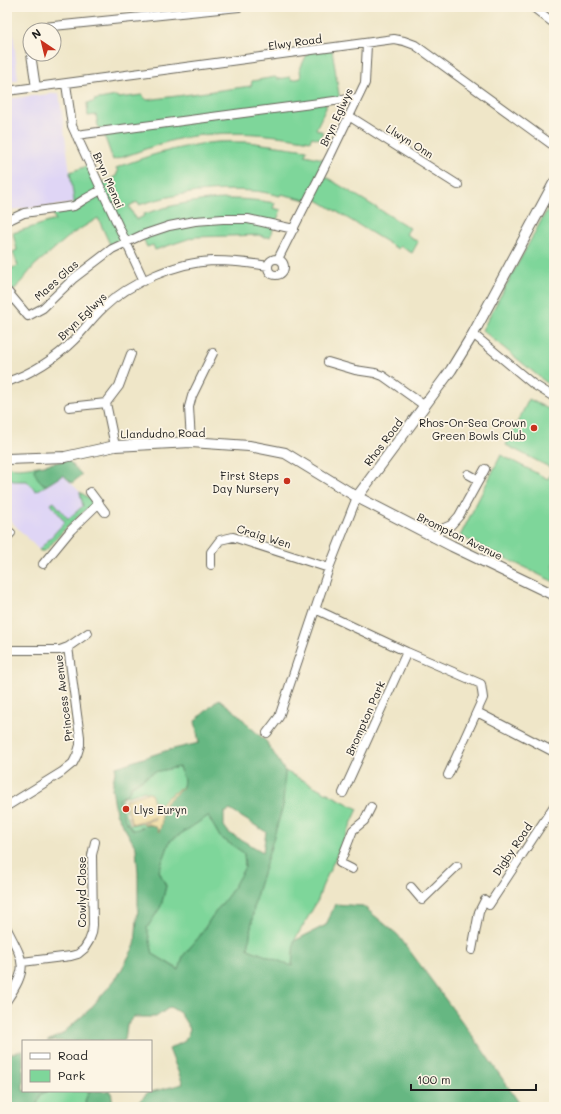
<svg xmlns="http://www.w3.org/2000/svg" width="561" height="1114" font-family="Mali,sans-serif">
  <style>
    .built { fill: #dfd5f5 }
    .green { fill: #7ed69a; stroke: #4d795b }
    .forest { fill: #66b782; stroke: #416a4f; fill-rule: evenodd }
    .sand { fill: #eeda9e; stroke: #857b5d }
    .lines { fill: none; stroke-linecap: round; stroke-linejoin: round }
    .minor-casing { stroke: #666358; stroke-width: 10 }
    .major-casing { stroke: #666358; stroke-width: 12 }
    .minor { stroke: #fff; stroke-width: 8 }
    .major { stroke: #fff; stroke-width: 10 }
    .poi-dot { fill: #c8321e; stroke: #fcf5e5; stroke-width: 1.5 }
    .labels { text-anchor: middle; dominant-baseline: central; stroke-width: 3.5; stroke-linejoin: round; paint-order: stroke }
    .street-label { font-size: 11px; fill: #1c1c1c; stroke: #fcf5e5 }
    .poi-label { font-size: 11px; fill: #1c1c1c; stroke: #fcf5e5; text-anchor: end }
  </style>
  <rect width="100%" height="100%" fill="#fcf5e5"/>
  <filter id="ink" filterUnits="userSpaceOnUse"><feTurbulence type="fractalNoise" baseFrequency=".025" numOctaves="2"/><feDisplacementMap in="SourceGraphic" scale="8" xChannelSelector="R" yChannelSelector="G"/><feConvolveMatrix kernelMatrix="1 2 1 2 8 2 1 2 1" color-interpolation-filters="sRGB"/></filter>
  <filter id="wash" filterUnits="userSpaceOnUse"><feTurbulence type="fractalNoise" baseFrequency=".012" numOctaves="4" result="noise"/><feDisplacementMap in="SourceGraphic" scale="16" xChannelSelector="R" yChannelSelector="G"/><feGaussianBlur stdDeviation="0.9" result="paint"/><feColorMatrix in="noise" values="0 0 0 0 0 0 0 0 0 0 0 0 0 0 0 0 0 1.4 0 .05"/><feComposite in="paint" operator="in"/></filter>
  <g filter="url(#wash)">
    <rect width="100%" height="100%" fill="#efe6c8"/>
    <path class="built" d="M7,11H11L18,80L7,82Z
      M59,93L74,201L71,204L7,210V99Z
      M68,460L63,475L80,492L84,509L40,551L7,517V467L19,468L39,466Z"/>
    <path class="green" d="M332,49L340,101L326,103V108L316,129L323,132L319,139L312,137L310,141C266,133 218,129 174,140C154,145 134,154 113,160L103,132L98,126L96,115L88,116L87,103L94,102V100L116,96L119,98L142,95L147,100L251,86L252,81L275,77L278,79L290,77L292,80L301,78L300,69L308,52Z
      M248,142L307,150L305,155L328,160L321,174L410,228L406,234L418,242L412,253L400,246L398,249L311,196L306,200L281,194L280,196C271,194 261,191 252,191C215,188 175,193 139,205L137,202L129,206L136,220L144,216V214C189,199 229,195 275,203L273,208L281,210L270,237H262V235L194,237L155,250L153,245L147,247L142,236L112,249L98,218L72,234L35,265L10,295L7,291V270L18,266L13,252L17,250L13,233L55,220L53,212L74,206V201L70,172L90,165L99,185L116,176L118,171L116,168C146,156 177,147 208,143C221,141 235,142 248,142Z
      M554,197V389L482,330Z
      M529,399L554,412V462L551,468L506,445Z
      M501,455L548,479L554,468V582L460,536Z
      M39,466L34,469L43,484L47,485L36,491L27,481H13L7,475V467L19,468Z
      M80,492L90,499L92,504L62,532L48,548L45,551H40L39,550L65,522L51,504L54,502L68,519L83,506Z
      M179,767L184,780L183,787L166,798L160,804L154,802L151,794L144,791L122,798L121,800L126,810L125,811V814L127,816L130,825L141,823L147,825L138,830H133C124,823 121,809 119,799L129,793L131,787L154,772Z
      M285,771L358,809L322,887L318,900L294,941L292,966L248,949L255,900L283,806Z
      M208,816L220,837L244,853L245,867L230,893L211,918L199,937L183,956L180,970L153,954L147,928L161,906L166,886L159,871L170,841Z
      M48,1091H90L85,1101L86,1107H36L41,1094Z"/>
    <path class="forest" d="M68,460L82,475L72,483L63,475L47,485C41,484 35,476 34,469L39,466Z
      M219,699L238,714L249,726L266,741L285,771L283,806L255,900L248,949L292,966L294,941L326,925L335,904L363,906L398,935L477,1042L522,1107H134L147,1093L183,1084L169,1049L185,1041L190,1029L180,1013L170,1007L156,1017H133L127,1025L125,1040L123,1041H47L61,1035L90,1009L118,976L135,945L138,907V873L136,848L116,813L112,788L116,767L165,751L199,743L195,721ZM179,767L184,780L183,787L167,801L163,808L159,832C151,818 144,829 133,830C124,823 121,809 119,799L122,796L129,793L131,786L154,772ZM230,810L266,832L263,852L229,833L224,826V813ZM208,816L220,837L244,853L245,867L230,893L211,918L199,937L183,956L179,970L153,954L147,928L161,906L166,886L159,871L170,841Z
      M23,1050V1091H48L41,1094L36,1107H7V1055Z
      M89,1091H111L113,1104L117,1107H86L85,1101Z"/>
    <path class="sand" d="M183,787C177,794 164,801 162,810C161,820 163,822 159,832C154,822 150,826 141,823L155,819V817L132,824L125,800L147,793V792L151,794L154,802L160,804L166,798Z"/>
  </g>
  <g filter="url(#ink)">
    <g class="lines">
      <g class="minor-casing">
        <path id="minor" d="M533,7L551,21L554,22
          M37,30L44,27L239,7
          M30,37L29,43L30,51
          M31,54L36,88
          M66,84L72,126L144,281
          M7,91L394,39L404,41L415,45L554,146
          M349,116L458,185
          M76,135L357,98
          M7,221L24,213L74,206L85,199L101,190
          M278,259L331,154L365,83L367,44
          M268 267a8 8 0 1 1 16 0a8 8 0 1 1-16 0Z
          M7,291L28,316L43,308L74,278L112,249L142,235L169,226L195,221L223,219H248L294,229
          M473,334L533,384L554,397
          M328,362L355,370L375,373L383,376L425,406
          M7,382C32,373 55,359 74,340C84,330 92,318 103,308C129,283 177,262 213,261C231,261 251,263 268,266
          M69,407L106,403
          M191,442L189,407L192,396L213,353
          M115,446L106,403L119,386L131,354
          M468,474L479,480
          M90,492L105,512
          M7,537L11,533
          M433,537L444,528L451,525L459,516L485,469
          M43,564L71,530L99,503
          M211,565V552L220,540L233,537L329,568
          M315,609L407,652L481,684L483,698L448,775
          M7,650H60L68,647L88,633
          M477,712L554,752
          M267,733L279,717L329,568L357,497
          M343,793L407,652
          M7,806L62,772L73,763L77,755L80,745V737L68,647
          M352,869L340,863L353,830L364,821L371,807
          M411,887L422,900L457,866
          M489,905L554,806
          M7,929C24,962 29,967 7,1000
          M472,950L479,912L485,900
          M22,962L71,956L78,954L84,949L89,941L92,933L93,925L92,855L95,842"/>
      </g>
      <g class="major-casing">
        <path id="major" d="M7,459L65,457L115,446L191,442L249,446L285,453L357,497L452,546L554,595
          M357,497L451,370L473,334L554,183"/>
      </g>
      <use href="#minor" class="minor"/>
      <use href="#major" class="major"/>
    </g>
  </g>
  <g class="poi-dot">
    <circle cx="534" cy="428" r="4"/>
    <circle cx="287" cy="481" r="4"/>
    <circle cx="126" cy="809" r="4"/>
  </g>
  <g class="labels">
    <g class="street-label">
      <text transform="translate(295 42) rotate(-8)">Elwy Road</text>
      <text transform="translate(336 117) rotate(-65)">Bryn Eglwys</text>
      <text transform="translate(410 141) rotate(32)">Llwyn Onn</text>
      <text transform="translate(109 180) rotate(66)">Bryn Menai</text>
      <text transform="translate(56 280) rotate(-42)">Maes Glas</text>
      <text transform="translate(82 316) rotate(-44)">Bryn Eglwys</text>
      <text transform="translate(163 433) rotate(-1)">Llandudno Road</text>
      <text transform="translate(383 442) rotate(-53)">Rhos Road</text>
      <text transform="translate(264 536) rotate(17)">Craig Wen</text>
      <text transform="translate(460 536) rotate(26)">Brompton Avenue</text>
      <text transform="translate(63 698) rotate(-97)">Princess Avenue</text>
      <text transform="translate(365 718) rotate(-66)">Brompton Park</text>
      <text transform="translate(512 849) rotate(-56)">Digby Road</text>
      <text transform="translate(81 892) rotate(-90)">Cowlyd Close</text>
    </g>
    <g class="poi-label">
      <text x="526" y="422">Rhos-On-Sea Crown<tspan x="526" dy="13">Green Bowls Club</tspan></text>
      <text x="279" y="475">First Steps<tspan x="279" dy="13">Day Nursery</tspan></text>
      <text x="134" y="809" text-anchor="start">Llys Euryn</text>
    </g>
  </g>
  <rect width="561" height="1114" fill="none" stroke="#fcf5e5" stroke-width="24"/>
  <rect x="22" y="1040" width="130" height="52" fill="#fcf5e5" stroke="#a29e95"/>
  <rect x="30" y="1053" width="20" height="6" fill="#ffffff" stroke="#a29e95"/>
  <text x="58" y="1060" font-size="12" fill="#1c1c1c">Road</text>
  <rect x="30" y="1070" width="20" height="12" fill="#7ed69a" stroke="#a29e95"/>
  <text x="58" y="1080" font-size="12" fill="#1c1c1c">Park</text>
  <g transform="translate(42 42) rotate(325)"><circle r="19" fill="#fcf5e5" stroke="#a29e95"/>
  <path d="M0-3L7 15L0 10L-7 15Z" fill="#c8321e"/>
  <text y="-6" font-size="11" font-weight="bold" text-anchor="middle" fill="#1c1c1c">N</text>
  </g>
  <path d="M411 1084v6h125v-6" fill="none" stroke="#1c1c1c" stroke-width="2"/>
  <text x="417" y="1084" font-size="12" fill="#1c1c1c" stroke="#fcf5e5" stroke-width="3" paint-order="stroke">100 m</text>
</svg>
